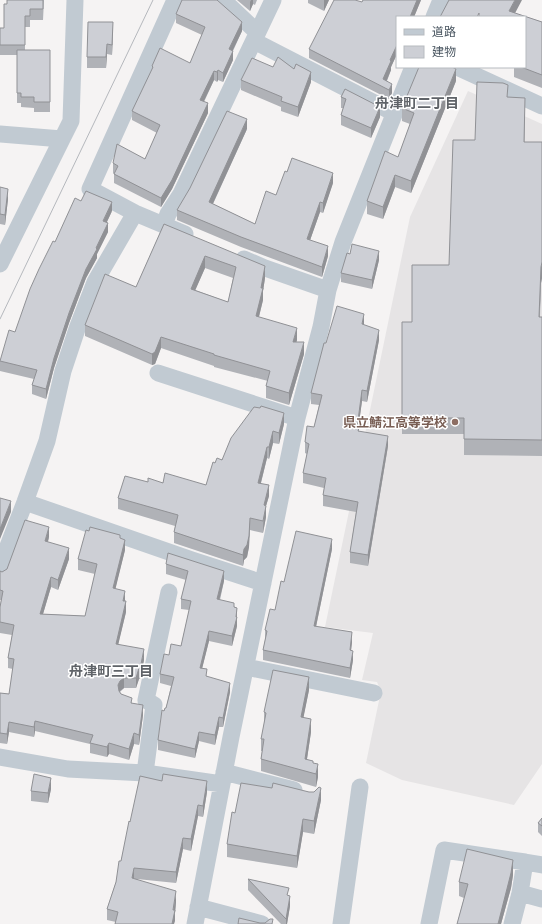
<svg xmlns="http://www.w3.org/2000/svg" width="542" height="924" font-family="Inter,'Noto Sans JP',sans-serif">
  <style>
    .education { fill: #e6e4e5 }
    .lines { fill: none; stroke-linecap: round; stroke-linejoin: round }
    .street { stroke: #c1cad2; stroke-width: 17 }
    .tram { stroke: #b5b8bd; stroke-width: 1 }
    .wall { fill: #b0b2b7; fill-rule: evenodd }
    .shaded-wall { fill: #909195 }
    .building { fill: #cdcfd5; stroke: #909195; fill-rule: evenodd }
    .education-dot { fill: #8d6e63; stroke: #fff; stroke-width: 1.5 }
    .labels { text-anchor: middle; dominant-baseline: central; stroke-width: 3; stroke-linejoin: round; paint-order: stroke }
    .education-label { font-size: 13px; font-weight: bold; fill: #785e54; stroke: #fff; text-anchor: end }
    .neighbourhood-label { font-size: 14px; font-weight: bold; fill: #5f6368; stroke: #fff }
  </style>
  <rect width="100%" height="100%" fill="#f5f3f3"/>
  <path class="education" d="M468,91L542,124V764L514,805L402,780L366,763L381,691L377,682L362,680L373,633L325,627L410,217Z"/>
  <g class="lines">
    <path class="street" d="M175,0L90,189L135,213L185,234
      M220,0L225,2L257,32
      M434,17L441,0
      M254,41L394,113
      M457,67L542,106
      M0,134L62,139L71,121L75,0
      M164,225L168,214L181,194L273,0
      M244,259L265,268L328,290
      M0,264L62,139
      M158,373L297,418
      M25,502L192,560L263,583
      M0,572L8,546L25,502L47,441L63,371L78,326L95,282L135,213
      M246,667L374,693
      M0,757L68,769L145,773L222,784
      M224,772L294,790
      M145,773L154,705L146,700L169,592
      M520,893L542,899
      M198,907L262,924
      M195,924L231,737L297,418L321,327L328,290L343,242L413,67
      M341,924L360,787
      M429,924L444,850L525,862L542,865
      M512,924L520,893L525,862"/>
    <path class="tram" d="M0,319L153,0"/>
  </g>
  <path class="wall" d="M44,0L43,20H30V27H25V50H50V112H34V108L21,107V103H17V55H0V28H4L7,4Z
    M237,0H257L255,5L253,4L250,11Z
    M308,0H329L324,11L308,3Z
    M363,0H421L414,17H397V54L391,67V70L387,81L392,93L389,99L309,58V49L362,2Z
    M515,13L542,22V88L514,77V67H525V17Z
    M176,14L242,31L233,51V60L223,82L218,80L217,82L214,80L204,102L208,113L172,189L161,207L114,183V174L113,173V163L145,159L157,133L132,120V111L152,70V66L190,63L202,35L176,23Z
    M113,32L112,55L107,54L106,68H87V57Z
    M273,67L311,82L298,117L281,111V107L241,90V80Z
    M456,81L411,193L395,187L383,219L367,214V201L398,157L410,124L402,121V108Z
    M345,89L380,117L371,138L341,125V115L343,108H341V97Z
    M508,97L525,115L524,142H542V278L541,283L540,317H542V456L464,455V434H402V322H412L449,265L475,140Z
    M247,129L213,204L255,224L276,195L333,183L323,213L320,212L310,240L328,256L322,277L241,247L177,220V210Z
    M0,187L8,199L5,225L0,224Z
    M112,211L107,222L108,232L97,254V258L86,278L69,323L54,368L46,399L32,394V385L34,379L0,371V361L15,332Z
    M164,224L265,278L263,291V300L259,317L297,340L296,342L304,354L289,405L266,398V386L268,381L214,367V366L161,348L155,364L152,365L85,336V325L136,287ZM205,268L233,278L228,302L195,290Z
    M350,254L379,260L372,289L341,282V273Z
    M364,325L379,340L367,402L362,401L358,428L359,431L388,446L368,566L350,563V552L356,512L323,506V495L324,488L303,483V473L307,454L305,453V442L314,427L319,405L311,404V393L326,343Z
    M284,424L279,444L273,443L269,459L267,458L261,483L269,496L266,506V517L263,533L250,530L249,547L247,557L244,560L243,566L174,543V532L175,526L118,509V498L148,482L206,485L215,463Z
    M49,537L48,542L69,559L58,590L51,587L43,614L85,616L95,574L78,570V559L120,538L125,550L115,589L125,601L126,612L118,644L144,660L140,679H139L136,688H124L120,692L121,694L132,703L143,715L139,745L134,744L129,760L109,754L107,757L90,753V744L35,731L34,737L9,732L7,744L0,743V693L9,694L13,669L8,668V658L12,635L0,633V607L1,600H0V571L2,572L7,569Z
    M332,549L316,627L352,642L351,650L353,660L350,678L263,660V650L265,640V630L275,610L284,582Z
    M166,564L224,581L220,600L237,608V626L232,646L209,641L202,668L207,677L230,692L223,727H219L215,745L199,741L195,758L158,750V740L164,711L166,708L171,686L160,683V674L169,655L181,646L189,610L181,609V599L186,580L166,574Z
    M309,690L303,718L311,732L307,759L313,763L318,777L316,787L261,771V759L262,751H261V739L264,725V712Z
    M51,789L48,803L31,801V791Z
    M207,792L203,817L198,816L191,851L183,849L176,883L137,879L176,902L174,924H115L116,922L107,920V909L116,882L130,822Z
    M321,800L314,834L303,832L297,868L227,857V844L235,813Z
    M542,818V836L538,832V823Z
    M513,875L511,888L501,924H457L464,898L459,896V882Z
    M248,879L290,906L287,924H281L248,890Z"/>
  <path class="shaded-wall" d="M251,0H253V4L250,11V2Z
    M324,0H329L324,11Z
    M417,0H421L414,17H410Z
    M515,0H522L513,17L509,11Z
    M113,22V32L112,55V45Z
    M242,22V31L229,58V49Z
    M107,44V54L106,68V57Z
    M397,45V54L391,67V70L384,87L383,79L390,60Z
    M233,51V60L223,82V73Z
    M456,69V81L411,193V181Z
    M218,70V80L217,82V72Z
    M214,71V80L200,109V100Z
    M311,72V82L298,117V107Z
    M392,84V93L389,99V90Z
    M525,98V115L524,158V142Z
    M208,103V113L172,189L161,207V198Z
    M380,107V117L371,138V128Z
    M247,119V129L209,212V202Z
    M333,173V183L323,213V203Z
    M395,175V187L383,219V207Z
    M8,189V199L5,225V215Z
    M112,202V211L103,230V221Z
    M320,202V212L307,249V239Z
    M108,223V232L97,254V258L86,278L69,323L54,368L46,399V389L54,358L69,313L86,269Z
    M328,246V256L322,277V267Z
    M379,251V260L372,289V280Z
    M205,256V268L191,300V289Z
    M542,262V278L541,283L539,333L541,267Z
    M265,266V278L263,291V300L256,328V316Z
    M364,314V324H362Z
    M297,328V340L293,354V342Z
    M379,330V340L367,402V391Z
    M161,337V348L155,364L152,365V354Z
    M304,342V354L289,405V393Z
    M362,390V401L357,439V428Z
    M284,413V424L279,444V433Z
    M273,431V443L269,459V447Z
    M388,436V446L368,566V555Z
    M267,447V458L258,494V483Z
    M269,485V496L266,506V517L263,533L264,505Z
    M11,501V512L0,539V529Z
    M250,518L249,547L247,557L244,560L243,566V555Z
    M49,527V537L45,552V541Z
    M332,539V549L314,636V626Z
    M125,540V550L113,599V588Z
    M69,548V559L58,590V580Z
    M224,571V581L217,609V599Z
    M51,577V587L40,624V614Z
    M125,591V601H123Z
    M126,601V612L116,654V644Z
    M237,608V626L232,646V636Z
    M209,631V641L200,677V668Z
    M352,632V642L350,660V650Z
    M144,649V660L140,679V669Z
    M353,651V660L350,678V668Z
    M139,668V679L136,688V678Z
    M309,677V690L301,730V717Z
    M124,678V688L120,691L118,696V685L120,681Z
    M230,683V692L223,727V718Z
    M143,705V715L139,745V735Z
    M219,717V727L215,745V735Z
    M311,719V732L305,772V759Z
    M35,721V731L34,737V727Z
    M9,722V732L7,744V734Z
    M199,732V741L195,758V749Z
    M134,733V744L129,760V749Z
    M109,743V754L107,757V747Z
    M318,764V777L316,787V774Z
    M51,778V789L48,803V793Z
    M207,781V792L203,817V806Z
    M321,788V800L314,834V821Z
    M198,805V816L191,851V839Z
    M303,819V832L297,868V856Z
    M183,838V849L176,883V872Z
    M513,860V875L511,888L501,924H498Z
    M134,868V879L132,878Z
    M176,891V902L175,913V921L174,924H172Z
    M290,896V906L287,924H286V919Z"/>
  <path class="building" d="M7,0H43V9H30V16H25V45H0V28H4V4H7Z
    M182,0H217L242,22L229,49L233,51L223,73L218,70L217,72L214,71L200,100L208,103L172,180L161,198L114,174L118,166L113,163L117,144L145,159L160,125L132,111L153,67L152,66L160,48L190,63L205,27L176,14Z
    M334,0H355L362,2L363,0H417L410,17H397V45L390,60L391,61L383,79L392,84L389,90L309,49Z
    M449,0H515L509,11L542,22V75L521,67H525V17H479V13L477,17H440Z
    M88,22H113L112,45L107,44L106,57H87Z
    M17,50H50V102H34V97H21V93H17Z
    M278,57L294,69L296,64L311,72L298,107L281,101L282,97L241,80L252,58L273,67Z
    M419,67H452L456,69L411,181L395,175L383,207L367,201L385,151L398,157L414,113L402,108Z
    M477,82L503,83L508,85L507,97L525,98L524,142H542V262L541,267L539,317H542V440L464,439V418H402V322H412V265H449L453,140H475Z
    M345,89L380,107L371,128L341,115L346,99L341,97Z
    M227,111L247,119L209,202L255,224L266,191L276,195L285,171L287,172L292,158L333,173L323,203L320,202L307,239L328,246L322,267L241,237L177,210L190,188Z
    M0,187L8,189L5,215L0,214Z
    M86,191L112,202L103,221L108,223L96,248L97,249L86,269L69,313L54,358L46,389L32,385L37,370L0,361L9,330L15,332L30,289L39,269L53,241L55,242L75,198L81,201Z
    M164,224L265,266L261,288H263L256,316L297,328L293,342H304L289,393L266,386L270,371L214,355V354L161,337L155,352L152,354L85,325L105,274L136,287ZM205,256L236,267L228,302L191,289Z
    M352,244L379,251L372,280L341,273L347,253L350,254Z
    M337,306L364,314L362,324L379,330L367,391L362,390L357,428H359L358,431L388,436L368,555L350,552L358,502L323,495L326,478L303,473L309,444L305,442L307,426L314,427L322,395L311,393L324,343H326Z
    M261,406L284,413L279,433L273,431L269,447H267L258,483L269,485L264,505L266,506L263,521L250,518L249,536L247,545L244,549L243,555L174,532L178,515L118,498L125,476L148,482V478L163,483L165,473L206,485L213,462L215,463L217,458L222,460L231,438L254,407L260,408Z
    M0,498L11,501L0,529Z
    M25,520L49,527L45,541L69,548L58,580L51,577L40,614L85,616L97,564L78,559L86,530L89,531L90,527L120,535V538L125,540L113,588L125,591L123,601H126L116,644L144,649L140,669L139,668L136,678H124L120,681L118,685L119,691L121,694L132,698L131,703L143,705L139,735L134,733L129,749L109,743L107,747L90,743L93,735L35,721L34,727L9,722L7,734L0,733V693L9,694L14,659L8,658L14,625L0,622V607L3,591L0,590V571L2,572L7,569Z
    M296,531L332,539L314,626L352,632L350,650L353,651L350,668L263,650L267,631L265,630L270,609L275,610L281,581L284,582Z
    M168,553L224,571L217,599L234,603V607L237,608L236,617H237L232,636L209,631L200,668L207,669L206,676L230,683L223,718L219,717L215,735L199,732L195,749L158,740L162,710L164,711L165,708H166L174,677L160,674L164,654L169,655L171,644L181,646L191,601L181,599L188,571L166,564Z
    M273,670L309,677L301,717L311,719L305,759L313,761V763L318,764L316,774L261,759L264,739H261L266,713L264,712Z
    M34,774L51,778L48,793L31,791Z
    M163,774L207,781L203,806L198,805L191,839L183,838L176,872L134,868L132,878L176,891L173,910H175L172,924H115L118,912L107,909L116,882L119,861H121L129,821L130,822L140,776L162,781Z
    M241,783L272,788L273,783L309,792H314L319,787L321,788L314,821L303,819L297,856L227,844L232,812L235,813Z
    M542,818V826L538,823Z
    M467,849L513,860L511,873L498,924H457L468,884L459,882Z
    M248,879L289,888L287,895L290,896L286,919Z
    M239,918L260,923H265L270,919H273L272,924H238Z"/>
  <circle class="education-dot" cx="455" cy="422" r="4"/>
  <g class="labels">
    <g class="education-label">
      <text x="447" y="422">県立鯖江高等学校</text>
    </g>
    <g class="neighbourhood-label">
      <text x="417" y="102">舟津町二丁目</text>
      <text x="111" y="670">舟津町三丁目</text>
    </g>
  </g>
  <rect x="396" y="16" width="130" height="52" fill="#ffffff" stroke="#b7bbc0"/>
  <rect x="404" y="29" width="20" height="6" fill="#c1cad2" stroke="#b7bbc0"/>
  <text x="432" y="36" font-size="12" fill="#4a5661">道路</text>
  <rect x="404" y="46" width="20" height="12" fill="#cdcfd5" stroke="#b7bbc0"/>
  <text x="432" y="56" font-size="12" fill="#4a5661">建物</text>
</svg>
